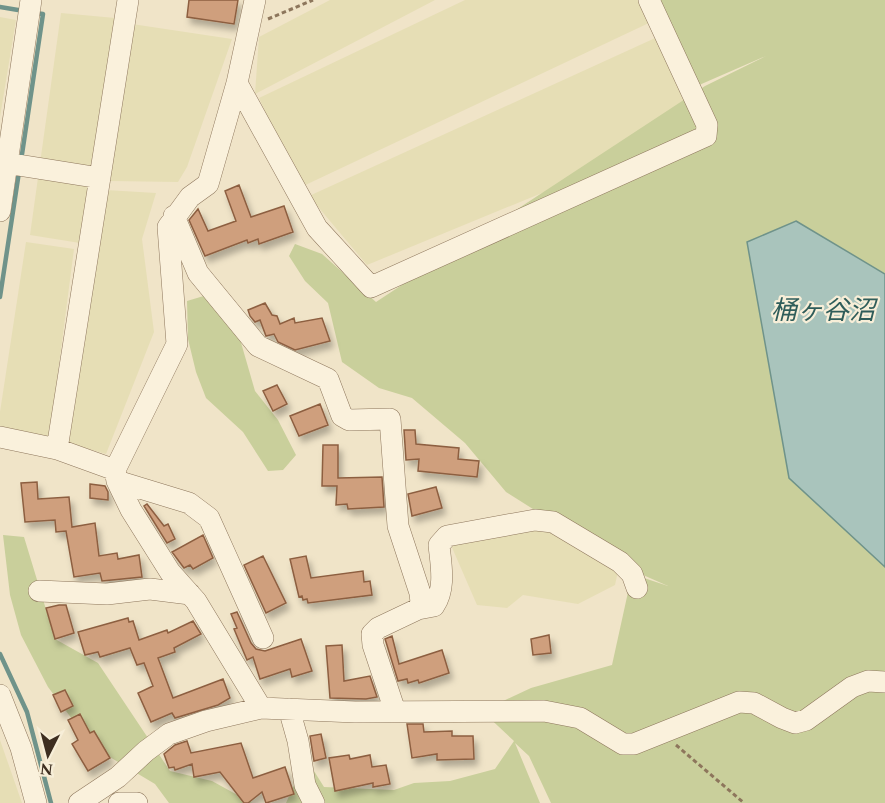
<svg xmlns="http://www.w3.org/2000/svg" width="885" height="803" font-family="Spectral,'Noto Sans JP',serif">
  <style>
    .farmland { fill: #e6deb5 }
    .green { fill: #c9cf9b }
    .water { fill: #a9c4bc; stroke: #6f938a; stroke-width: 1.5 }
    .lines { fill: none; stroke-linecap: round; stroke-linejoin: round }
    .stream { stroke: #6f938a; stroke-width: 4.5 }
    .building { fill: #cf9f7d; stroke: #8d5f41; stroke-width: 1.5; filter: url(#shadow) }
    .minor-casing { stroke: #8d765c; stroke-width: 22 }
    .path { stroke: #8d765c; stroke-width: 3; stroke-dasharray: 4.5 3; stroke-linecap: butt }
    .minor { stroke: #faf1dc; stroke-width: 21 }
    .labels { text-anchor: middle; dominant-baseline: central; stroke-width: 4.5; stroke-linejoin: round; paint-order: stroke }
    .water-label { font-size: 26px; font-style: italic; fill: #2f5d5a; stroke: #f7eed8 }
  </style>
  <defs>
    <filter id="shadow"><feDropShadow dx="3.5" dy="6" stdDeviation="3" flood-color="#0004"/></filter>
  </defs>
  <rect width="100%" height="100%" fill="#f0e4c8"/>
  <path class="farmland" d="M330,0H435L255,94L259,37Z
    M465,0H641L651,22L299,188L259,98Z
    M61,13L115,18L80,243L30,235Z
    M0,17L16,20L0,117Z
    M132,24L232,39L187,167L178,182L110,181Z
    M664,34L707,125L367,265L309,196Z
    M106,190L156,193L142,239L154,332L106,454L68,443Z
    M26,242L74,249L49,442L0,432V412Z
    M535,520L620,562L615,585L578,604L523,595L507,608L477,605L447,536Z
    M0,740L22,803H0Z"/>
  <path class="green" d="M651,0H885V274L796,221L885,560V803H551L529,756L515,743L540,803H286L302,767L314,771L324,787L394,790L414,783L450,781L495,769L514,741L482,711L531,688L612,665L632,574L668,586L625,567L506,492L465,443L412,398L379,388L342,362L328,303L305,281L289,256L295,244L322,254L376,302L705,86L766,56L690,89Z
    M207,295L233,315L255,391L278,420L296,455L283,470L268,471L243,432L206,398L196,372L188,339L187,301Z
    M3,535L24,537L55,639L98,663L170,771L212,781L252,803H169L155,784L93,747L48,687L21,635L10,595Z"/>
  <path class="water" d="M796,221L885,274V567L789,478L747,242Z"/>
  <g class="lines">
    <path class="stream" d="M0,7L24,11
      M21,161L43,14L35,13
      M0,297L19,172
      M0,654L27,712L51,803"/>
  </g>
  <path class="building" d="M189,0H238L234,24L187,17Z
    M239,185L251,217L284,206L293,232L259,244L258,239L248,243L247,240L205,256L189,220L198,209L208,231L236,221L225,191Z
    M265,303L272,315L277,316L280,324L294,318L295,323L322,318L330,341L295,350L278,342L274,334L266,336L260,320L255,322L250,316L248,310Z
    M277,385L287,404L273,411L263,391Z
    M320,404L328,425L299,436L290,416Z
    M404,430H415L416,444L459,448L458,459L479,461L477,477L418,471L419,459L406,460Z
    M323,445H338V478L382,477L384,507L348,509L347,504L336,505L337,486H322Z
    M37,482L38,499L69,497L72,527L95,523L99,556L117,553L118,559L139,555L142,577L102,581L100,573L74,577L66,531L56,532L55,520L25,522L21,483Z
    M90,484L105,486L108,492V500L90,498Z
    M436,487L442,508L412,516L408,494Z
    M147,504L164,526L168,524L175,539L167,543L144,506Z
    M203,535L213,558L193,569L190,565L184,568L172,552Z
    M263,556L286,603L266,613L244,565Z
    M306,556L311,578L363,571L364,582L370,581L372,595L308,603L307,599L303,600L302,596L299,597L290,559Z
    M59,605H66L74,633L55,639L46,608Z
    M237,612L251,643L256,649L265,651L301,639L312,671L292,677L290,669L260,679L253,657L247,660L234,629L237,628L231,614Z
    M128,618L129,622L133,621L139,640L167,630L168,633L193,621L201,634L174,648L175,652L158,658L173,698L223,679L230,698L218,705L175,718L172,713L151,722L138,693L153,686L144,663L137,665L130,648L100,657L98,652L85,655L78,632Z
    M549,635L551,653L533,655L531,639Z
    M392,636L399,664L442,650L449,673L419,683L418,680L408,683L407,679L398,681L386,642L385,639Z
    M342,645L344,681L370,676L377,697L366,699L330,698L326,646Z
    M65,690L73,706L61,712L53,695Z
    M80,714L90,733L94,731L110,758L88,771L72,744L78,740L68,720Z
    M407,724H423L424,732L452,731V736H473L474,759L437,760V754L412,758Z
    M321,734L326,758L314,761L310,736Z
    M187,741L191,753L241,743L253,778L285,767L294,794L266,803L262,792L248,803H244L220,772L194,777L192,764L175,770L174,767L169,768L164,754L175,745Z
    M349,755L350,759L370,755L372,767L386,765L390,784L373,787V783L335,791L329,758Z"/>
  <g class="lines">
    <g class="minor-casing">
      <path id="minor" d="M255,0L237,83L208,184L190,197L168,227L177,344L115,470L117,481L131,510L170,572L196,601L261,708
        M237,83L317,228L371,287L706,136L707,125L649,0
        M0,162L100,178
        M0,211L31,0
        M174,216L198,273L258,346L328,379L342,416L349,420L390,419L398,526L420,593L421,603L418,609L378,628L372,634L373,645L395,711
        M0,437L57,449L115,470
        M57,449L128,0
        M117,481L189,503L209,518L263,638
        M39,591L107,594L150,589L190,594
        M418,609L434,606C446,588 441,565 439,545L447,536L535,520L553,522L620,562L632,574L637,588
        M0,695L21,748L36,803
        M289,709L298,741L305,785L314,803
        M79,803L118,777L146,751L169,734L206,721L261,708L355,712L544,711L580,718L623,744H634L739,702L754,703L782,718L795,723L806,720L852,687L868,681L885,682
        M119,803H137"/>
    </g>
    <path class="path" d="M268,19L313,0
      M676,745L744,803"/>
    <use href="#minor" class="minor"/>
  </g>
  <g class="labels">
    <g class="water-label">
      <text x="823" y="311">桶ヶ谷沼</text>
    </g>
  </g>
  <g transform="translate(48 755) rotate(186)" stroke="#f7eed8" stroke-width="4.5" paint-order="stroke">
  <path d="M0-4.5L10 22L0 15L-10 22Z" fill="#3d2e20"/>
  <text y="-9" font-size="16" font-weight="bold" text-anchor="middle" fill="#3d2e20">N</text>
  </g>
</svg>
